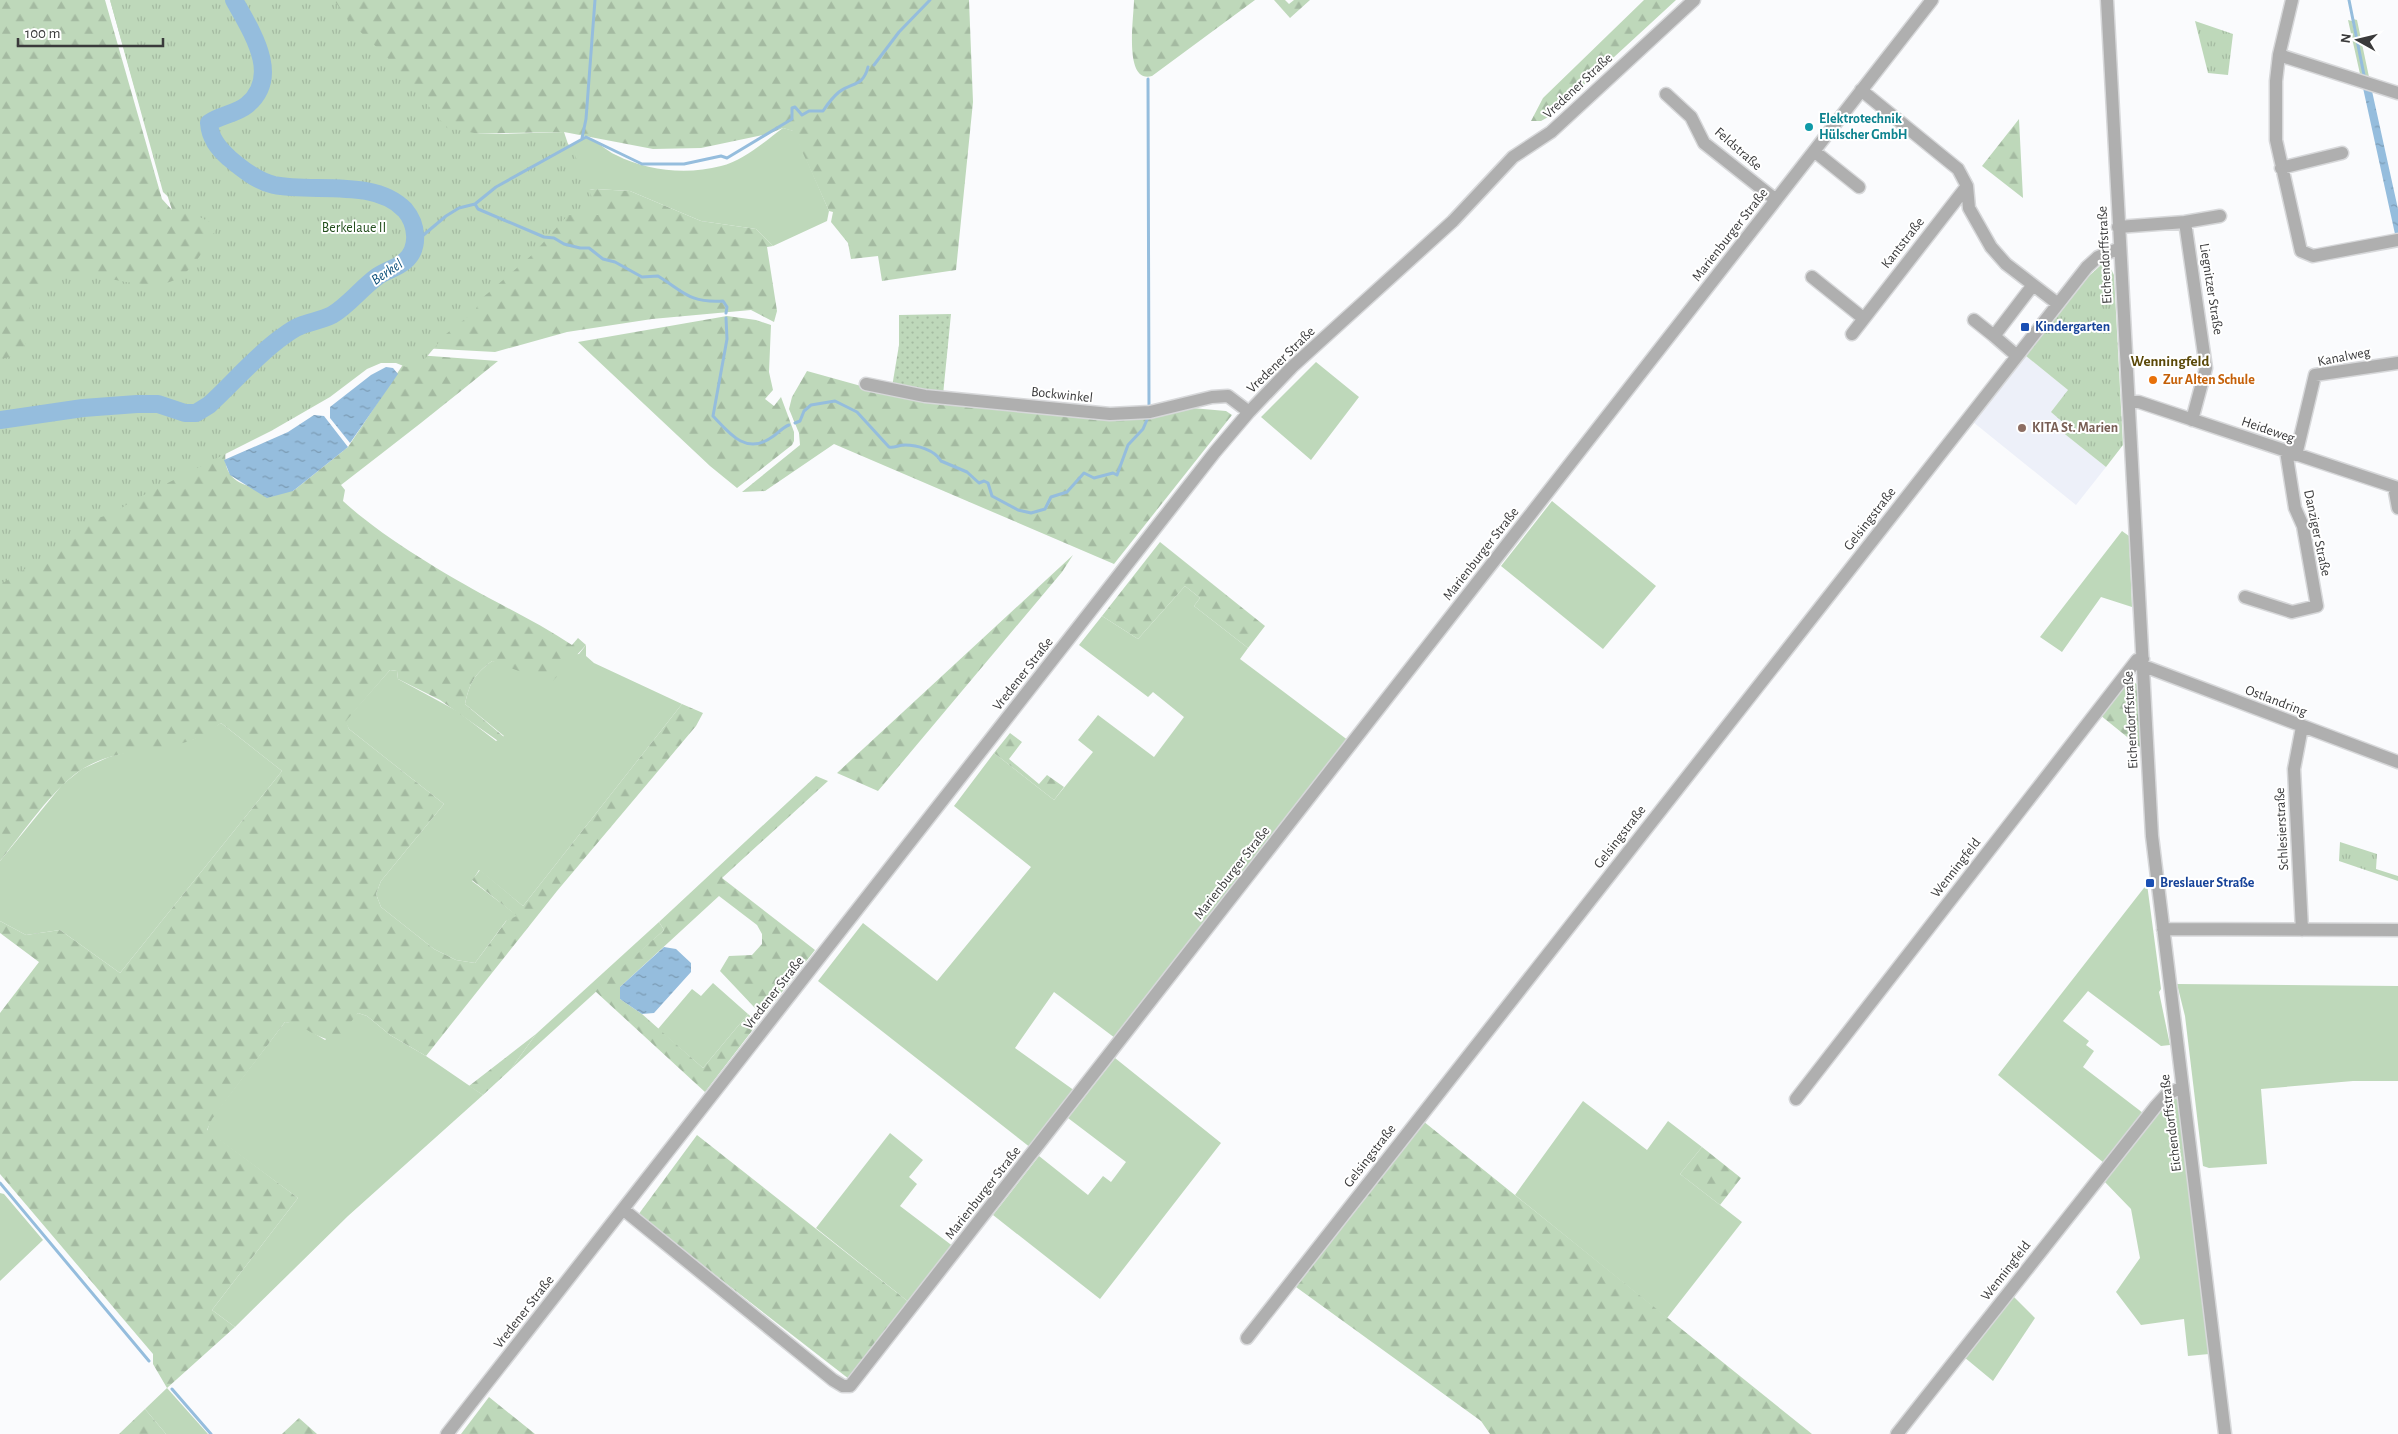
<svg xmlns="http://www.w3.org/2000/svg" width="2398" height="1434" font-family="'Alegreya Sans',sans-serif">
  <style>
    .built { fill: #edf0f9 }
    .grass { fill: #bed8ba }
    .forest { fill: url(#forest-firs) }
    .park { fill: url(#park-tufts) }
    .garden { fill: url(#garden-dots) }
    .water { fill: url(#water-ripples) }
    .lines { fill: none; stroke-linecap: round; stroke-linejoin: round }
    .stream { stroke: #95bddd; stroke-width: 3 }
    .river { stroke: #95bddd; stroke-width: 18 }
    .minor-casing { stroke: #d7d8da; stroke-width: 15 }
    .minor { stroke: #afafaf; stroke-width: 12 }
    .culture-dot { fill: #0f9aa8; stroke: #fff; stroke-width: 2 }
    .transit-dot { fill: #1a4fb4; stroke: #fff; stroke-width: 2 }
    .food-dot { fill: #e8710a; stroke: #fff; stroke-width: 2 }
    .education-dot { fill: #8d6e63; stroke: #fff; stroke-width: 2 }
    .labels { text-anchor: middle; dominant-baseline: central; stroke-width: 4; stroke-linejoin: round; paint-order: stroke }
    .street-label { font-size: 14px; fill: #3a3a3b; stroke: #fff }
    .culture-label { font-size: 14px; font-weight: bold; fill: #0d838f; stroke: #fff; text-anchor: start }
    .park-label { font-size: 14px; fill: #234f1d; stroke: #fff }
    .transit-label { font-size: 14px; font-weight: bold; fill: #164399; stroke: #fff; text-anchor: start }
    .food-label { font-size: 14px; font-weight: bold; fill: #c56008; stroke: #fff; text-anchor: start }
    .education-label { font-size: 14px; font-weight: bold; fill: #785e54; stroke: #fff; text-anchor: start }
    .water-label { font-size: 15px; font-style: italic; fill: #0f517b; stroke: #fff }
    .neighbourhood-label { font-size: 15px; font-weight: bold; fill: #5a4807; stroke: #fff }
  </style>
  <defs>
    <pattern id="forest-firs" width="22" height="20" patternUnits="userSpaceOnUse" patternTransform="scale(1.25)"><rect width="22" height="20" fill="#bed8ba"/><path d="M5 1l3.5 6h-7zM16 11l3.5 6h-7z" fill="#a4baa1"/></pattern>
    <pattern id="park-tufts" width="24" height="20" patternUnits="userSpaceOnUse" patternTransform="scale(1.25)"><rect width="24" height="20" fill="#bed8ba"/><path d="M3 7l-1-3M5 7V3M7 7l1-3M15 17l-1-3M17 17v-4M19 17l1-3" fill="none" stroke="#a4baa1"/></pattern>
    <pattern id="garden-dots" width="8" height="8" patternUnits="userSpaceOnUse" patternTransform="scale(1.25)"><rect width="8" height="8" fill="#bed8ba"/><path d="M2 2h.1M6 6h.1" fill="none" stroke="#a4baa1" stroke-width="1.8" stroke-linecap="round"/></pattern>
    <pattern id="water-ripples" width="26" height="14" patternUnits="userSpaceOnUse" patternTransform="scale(1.25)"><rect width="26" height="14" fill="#95bddd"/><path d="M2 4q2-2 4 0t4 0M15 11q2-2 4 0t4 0" fill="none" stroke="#7b9bb4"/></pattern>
  </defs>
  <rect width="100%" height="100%" fill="#fafbfd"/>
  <path class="built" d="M2026,356L2068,390L2066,425L2061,431L2106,467L2076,505L1973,422Z"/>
  <path class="grass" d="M2353,19L2357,20L2369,77L2365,76Z
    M2348,20L2352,21L2364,76L2360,74Z
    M223,128L504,134L564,132L569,147C574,144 580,138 586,138C596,139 606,151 616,155C647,171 687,175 721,166C743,161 764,142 783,128L794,131L829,211L827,221L773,246L756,229L701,221L630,191L595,189L572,193Z
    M1316,362L1359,397L1311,460L1261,417Z
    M1552,501L1656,586L1603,649L1501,566Z
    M2122,531L2129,536L2132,607L2101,597L2062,652L2040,637Z
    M1185,586L1200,598L1194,606L1248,648L1240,659L1349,741L1115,1038L1054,992L1015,1048L1075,1091L1031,1148L818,981L863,923L937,981L1031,867L954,806L994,753L1054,800L1093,752L1078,740L1098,715L1154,757L1184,717L1153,692L1148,697L1079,645L1102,616L1138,639Z
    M586,645V656L594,663L682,704L523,906L479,870L472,881L518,916L506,921L475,963L456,960L434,949L381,907L376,894L381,881L444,804L349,729L345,721L390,670L397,671L398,679L457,711L496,741L504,736L465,704C470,682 474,675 492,661L498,662L579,654Z
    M221,723L282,771L120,973L60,930L26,935L0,921V861L62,785L82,769L109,757L131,751L194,739Z
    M2147,884L2161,989L2159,992L2170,1045L2161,1046L2088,991L2063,1021L2089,1041L2086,1045L2094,1051L2083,1067L2143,1113L2104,1163L1998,1075Z
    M659,922L664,930L511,1069L536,1034Z
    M713,983L748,1014L703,1068L658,1029L692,989L701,996Z
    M2177,984L2398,986V1081H2353L2261,1089L2267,1164L2209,1168L2203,1166L2185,1016Z
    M358,1013L367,1016L390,1035L426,1056L483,1095L348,1216L235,1327L212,1310L298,1198L207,1131L211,1119L285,1022L299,1024L325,1040Z
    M1115,1058L1221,1143L1100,1299L993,1215L1039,1156L1088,1195L1103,1176L1111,1182L1126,1162L1068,1118Z
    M2178,1096L2209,1354L2188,1356L2184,1319L2141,1325L2116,1292L2140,1258L2131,1209L2102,1179L2168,1099Z
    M1583,1101L1647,1150L1668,1121L1702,1147L1680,1174L1742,1222L1667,1318L1515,1195Z
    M890,1133L923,1160L909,1177L917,1184L900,1206L954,1247L910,1303L816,1228Z
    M0,1193L4,1194L43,1240L0,1281Z
    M2011,1294L2035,1318L1993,1381L1964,1357Z
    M167,1388L208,1434H166L145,1409Z"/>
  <path class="forest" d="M0,0H105L162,199L172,210L148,135L110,0L252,190L183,283L0,379Z
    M330,0H969L973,102L956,270L882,281L878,256L851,259L848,243L831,222L833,212L829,211L793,131L783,128L768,134L701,148L653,149L564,132L450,134L335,9Z
    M1134,0H1255L1152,76C1123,84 1134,17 1134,0Z
    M1274,0H1285L1289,4L1294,0H1310L1290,18Z
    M1644,0H1676L1550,116L1541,121H1531L1543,98Z
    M2019,119L2023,198L1982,166Z
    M595,189L630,191L701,221L756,229L773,246L767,247L777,311L774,322L751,310L652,319L567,332L495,352L403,347L572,193Z
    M727,316L756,320L771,325L769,372L773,390L765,399L774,406L781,397L794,432V441L792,445L737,488L710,466L578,342Z
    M417,355L498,361C447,403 394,444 341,485L345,490L343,501C381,536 443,573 489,598C517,613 545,627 572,645L578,638L586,645L551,683L492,661C474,675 470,682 465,704L504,737V740L501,743L440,700L398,679L397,671L390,670L346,721L349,729L444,804L381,881L376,894L381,907L434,949L456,960L475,963L507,920L517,916L472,880L480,870L523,906L682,704L703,713L696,726L557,891L426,1056L390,1035L367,1016L358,1013L336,1041C316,1039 305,1025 285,1022L212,1119L207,1130L298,1198L212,1310L235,1327L167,1388L153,1364V1354L0,1174V1013L39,962L0,933V921L26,935L60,930L120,973L282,771L221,723C213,729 205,735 195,739C159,753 116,747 81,770C52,789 23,833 0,861V532L226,449C219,492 265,489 293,491L348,447L404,363Z
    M807,371L879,391L1081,417L1192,408L1226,411L1232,415L1114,564L834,444L765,491L742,492L800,445L799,433L789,409L792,397Z
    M1160,542L1265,626L1248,648L1194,606L1200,598L1185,586L1138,639L1102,616Z
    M1073,555L1062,572L878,791L837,773Z
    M2130,679L2138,685L2142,749L2100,715Z
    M1010,733L1022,742L1009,759L1039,784L1047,775L1064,787L1054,800L994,753Z
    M816,776L828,781L722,878L815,950L764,1015L754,1007L720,971L729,956L752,955L762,944V934L757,925L719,896L620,987V999L642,1014L703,1068L748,1014L758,1023L705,1092L595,991L664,930L659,922Z
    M536,1034L511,1069L483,1095L469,1086Z
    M1423,1121L1812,1434H1490L1481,1421L1296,1287Z
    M697,1135L910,1303L849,1379L638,1215Z
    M1702,1147L1741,1178L1720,1205L1680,1174Z
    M489,1397L535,1434H461Z
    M145,1409L166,1434H119Z
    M299,1418L317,1434H282Z"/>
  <path class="park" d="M110,0H334L349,21L386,56L447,128L513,140L565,141L572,148L599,215H568L533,254L480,300L475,311L446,334L424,360L406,367L396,363H381L367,369L330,397L271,431L132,501L113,514L93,519L72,539H66L50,553L0,585V359C52,352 11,301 44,282C86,258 151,305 185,273C199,261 208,242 218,226L179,207L163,192Z
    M2195,21L2233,34L2228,75L2208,73Z
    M2102,264L2110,267L2114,275L2123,445L2106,467L2061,431L2066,425L2051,412L2068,390L2026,356L2088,277Z
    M2340,842L2377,854L2376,869L2398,876V881L2339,861Z"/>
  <path class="garden" d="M951,314L943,395L892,387L899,345V315Z"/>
  <path class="water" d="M2363,88L2372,91L2398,209V233L2395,234Z
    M386,367L393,368L398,374L350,443L330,418V407L371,375Z
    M314,415L324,416L348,447L293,491L267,498L230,475L224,460L288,432Z
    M664,947L676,949L691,963V972L654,1013L642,1014L620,999V987Z"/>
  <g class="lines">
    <path class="stream" d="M2349,0L2365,80
      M874,65L899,32L930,0
      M1148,79L1149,407
      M582,138L586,119L595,0
      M475,204L478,209L544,237L554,238L564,244L580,248H589L603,259L615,262L642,277L658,276C684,292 689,303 723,301L727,307L726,313
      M414,243L446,216L459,208L475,204L496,187L586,137L642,164H684L721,156L727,158L792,119V108L795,107L802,115L809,111H823C827,105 833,97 839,92C852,82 863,87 868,67
      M726,318L727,339L713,416C729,433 745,454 769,439C777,435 781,428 789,425
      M795,423L800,421L804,411L811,405L835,401L857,412L889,447C895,448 898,445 905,445C917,445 935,450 941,461L967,472L979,483L984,481L988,483L992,496L1018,510L1031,513L1045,509L1051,497L1067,492L1084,473L1094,478L1113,473L1117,475L1128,445L1143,429L1149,415
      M0,1183L149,1361
      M172,1389L211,1434"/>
    <path class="river" d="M0,420L83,408L137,404H158L185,413H196L209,405C232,384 253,359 278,340C285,335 292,329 300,326C310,322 322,320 332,315C349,305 362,287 378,276C387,270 397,268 405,261C420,248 417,224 405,210C375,178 313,193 274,185C257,181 242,169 229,158C218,148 210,138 209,123C220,115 236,114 247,105C282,76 251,31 234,0"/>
    <g class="minor-casing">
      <path id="minor" d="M2107,0L2152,836L2225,1434
        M2292,0L2279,55L2276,81V140L2301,251L2313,256L2398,240
        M2279,55L2398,93
        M1861,90L1958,169L1967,186L1969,208L1991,247L2006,264L2058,304
        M1666,94L1691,117L1704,143L1776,200
        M1814,151L1859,187
        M2281,168L2342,153
        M2185,222L2220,216
        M2118,227L2185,222L2206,368L2192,420
        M1812,277L1863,318
        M1974,320L1994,336
        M1852,334L1967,186
        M2017,356L1994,336L2033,285
        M866,384L925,396L1110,414L1150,412L1212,397L1228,396L1249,412
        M2129,402H2139L2398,488
        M2296,455L2315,375L2398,363
        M2394,487L2398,508
        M2245,597L2292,612L2317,606L2303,526L2295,508L2286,451
        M2143,668H2149L2398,762
        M2302,727L2294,769L2302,930
        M2163,929L2398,930
        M1796,1099L2137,660L2143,659
        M624,1210L833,1380L843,1386H850L1932,0
        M1247,1338L2087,267L2098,257L2120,248
        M447,1434L1215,452L1249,412L1292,367L1453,221L1513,157L1551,132L1694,0
        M1897,1434L2156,1106L2166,1095L2182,1087"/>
    </g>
    <use href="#minor" class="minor"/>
  </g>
  <circle class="culture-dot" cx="1809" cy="127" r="5"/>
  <g class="transit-dot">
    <rect x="2020" y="322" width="10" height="10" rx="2.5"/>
    <rect x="2145" y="878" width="10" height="10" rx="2.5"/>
  </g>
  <circle class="food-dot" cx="2153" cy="380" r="5"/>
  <circle class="education-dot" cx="2022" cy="428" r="5"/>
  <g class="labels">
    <g class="street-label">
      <text transform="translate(1578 86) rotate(-43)">Vredener Straße</text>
      <text transform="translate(1738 149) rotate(41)">Feldstraße</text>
      <text transform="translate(1730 235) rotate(-52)">Marienburger Straße</text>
      <text transform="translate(1903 243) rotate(-52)">Kantstraße</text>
      <text transform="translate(2105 255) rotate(-93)">Eichendorffstraße</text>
      <text transform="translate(2211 289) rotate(81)">Liegnitzer Straße</text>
      <text transform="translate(2344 357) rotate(-11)">Kanalweg</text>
      <text transform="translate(1281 360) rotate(-44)">Vredener Straße</text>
      <text transform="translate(1062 395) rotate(6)">Bockwinkel</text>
      <text transform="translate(2268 430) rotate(19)">Heideweg</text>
      <text transform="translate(1870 519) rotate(-52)">Gelsingstraße</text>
      <text transform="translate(2317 533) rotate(78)">Danziger Straße</text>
      <text transform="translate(1481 554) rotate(-52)">Marienburger Straße</text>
      <text transform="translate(1023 674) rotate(-52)">Vredener Straße</text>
      <text transform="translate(2276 701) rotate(21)">Ostlandring</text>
      <text transform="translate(2131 720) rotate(-93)">Eichendorffstraße</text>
      <text transform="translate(2282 829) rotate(-93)">Schlesierstraße</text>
      <text transform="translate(1620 837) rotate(-52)">Gelsingstraße</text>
      <text transform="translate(1956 868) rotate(-52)">Wenningfeld</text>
      <text transform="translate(1232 873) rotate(-52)">Marienburger Straße</text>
      <text transform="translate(774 993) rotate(-52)">Vredener Straße</text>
      <text transform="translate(2171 1123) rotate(-97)">Eichendorffstraße</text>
      <text transform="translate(1370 1156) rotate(-52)">Gelsingstraße</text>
      <text transform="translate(983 1193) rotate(-52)">Marienburger Straße</text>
      <text transform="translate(2006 1271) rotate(-52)">Wenningfeld</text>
      <text transform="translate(524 1312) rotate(-52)">Vredener Straße</text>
    </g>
    <g class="culture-label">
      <text x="1819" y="119">Elektrotechnik<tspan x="1819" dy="16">Hülscher GmbH</tspan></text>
    </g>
    <g class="park-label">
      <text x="354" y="228">Berkelaue II</text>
    </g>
    <g class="transit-label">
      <text x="2035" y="327">Kindergarten</text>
      <text x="2160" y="883">Breslauer Straße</text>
    </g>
    <g class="food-label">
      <text x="2163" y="380">Zur Alten Schule</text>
    </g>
    <g class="education-label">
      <text x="2032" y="428">KITA St. Marien</text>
    </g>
    <g class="water-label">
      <text transform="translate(387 272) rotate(-34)">Berkel</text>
    </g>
    <g class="neighbourhood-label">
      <text x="2170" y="361">Wenningfeld</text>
    </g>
  </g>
  <g transform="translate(2358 40) rotate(278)" stroke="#ffffff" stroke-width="4" paint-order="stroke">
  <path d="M0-4L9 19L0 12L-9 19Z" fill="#3a3a3b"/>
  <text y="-8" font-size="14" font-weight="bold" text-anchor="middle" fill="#3a3a3b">N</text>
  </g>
  <path d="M18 38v8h145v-8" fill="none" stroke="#3a3a3b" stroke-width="2.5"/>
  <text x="25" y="38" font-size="15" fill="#3a3a3b" stroke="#ffffff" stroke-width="4" paint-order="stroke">100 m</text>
</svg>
